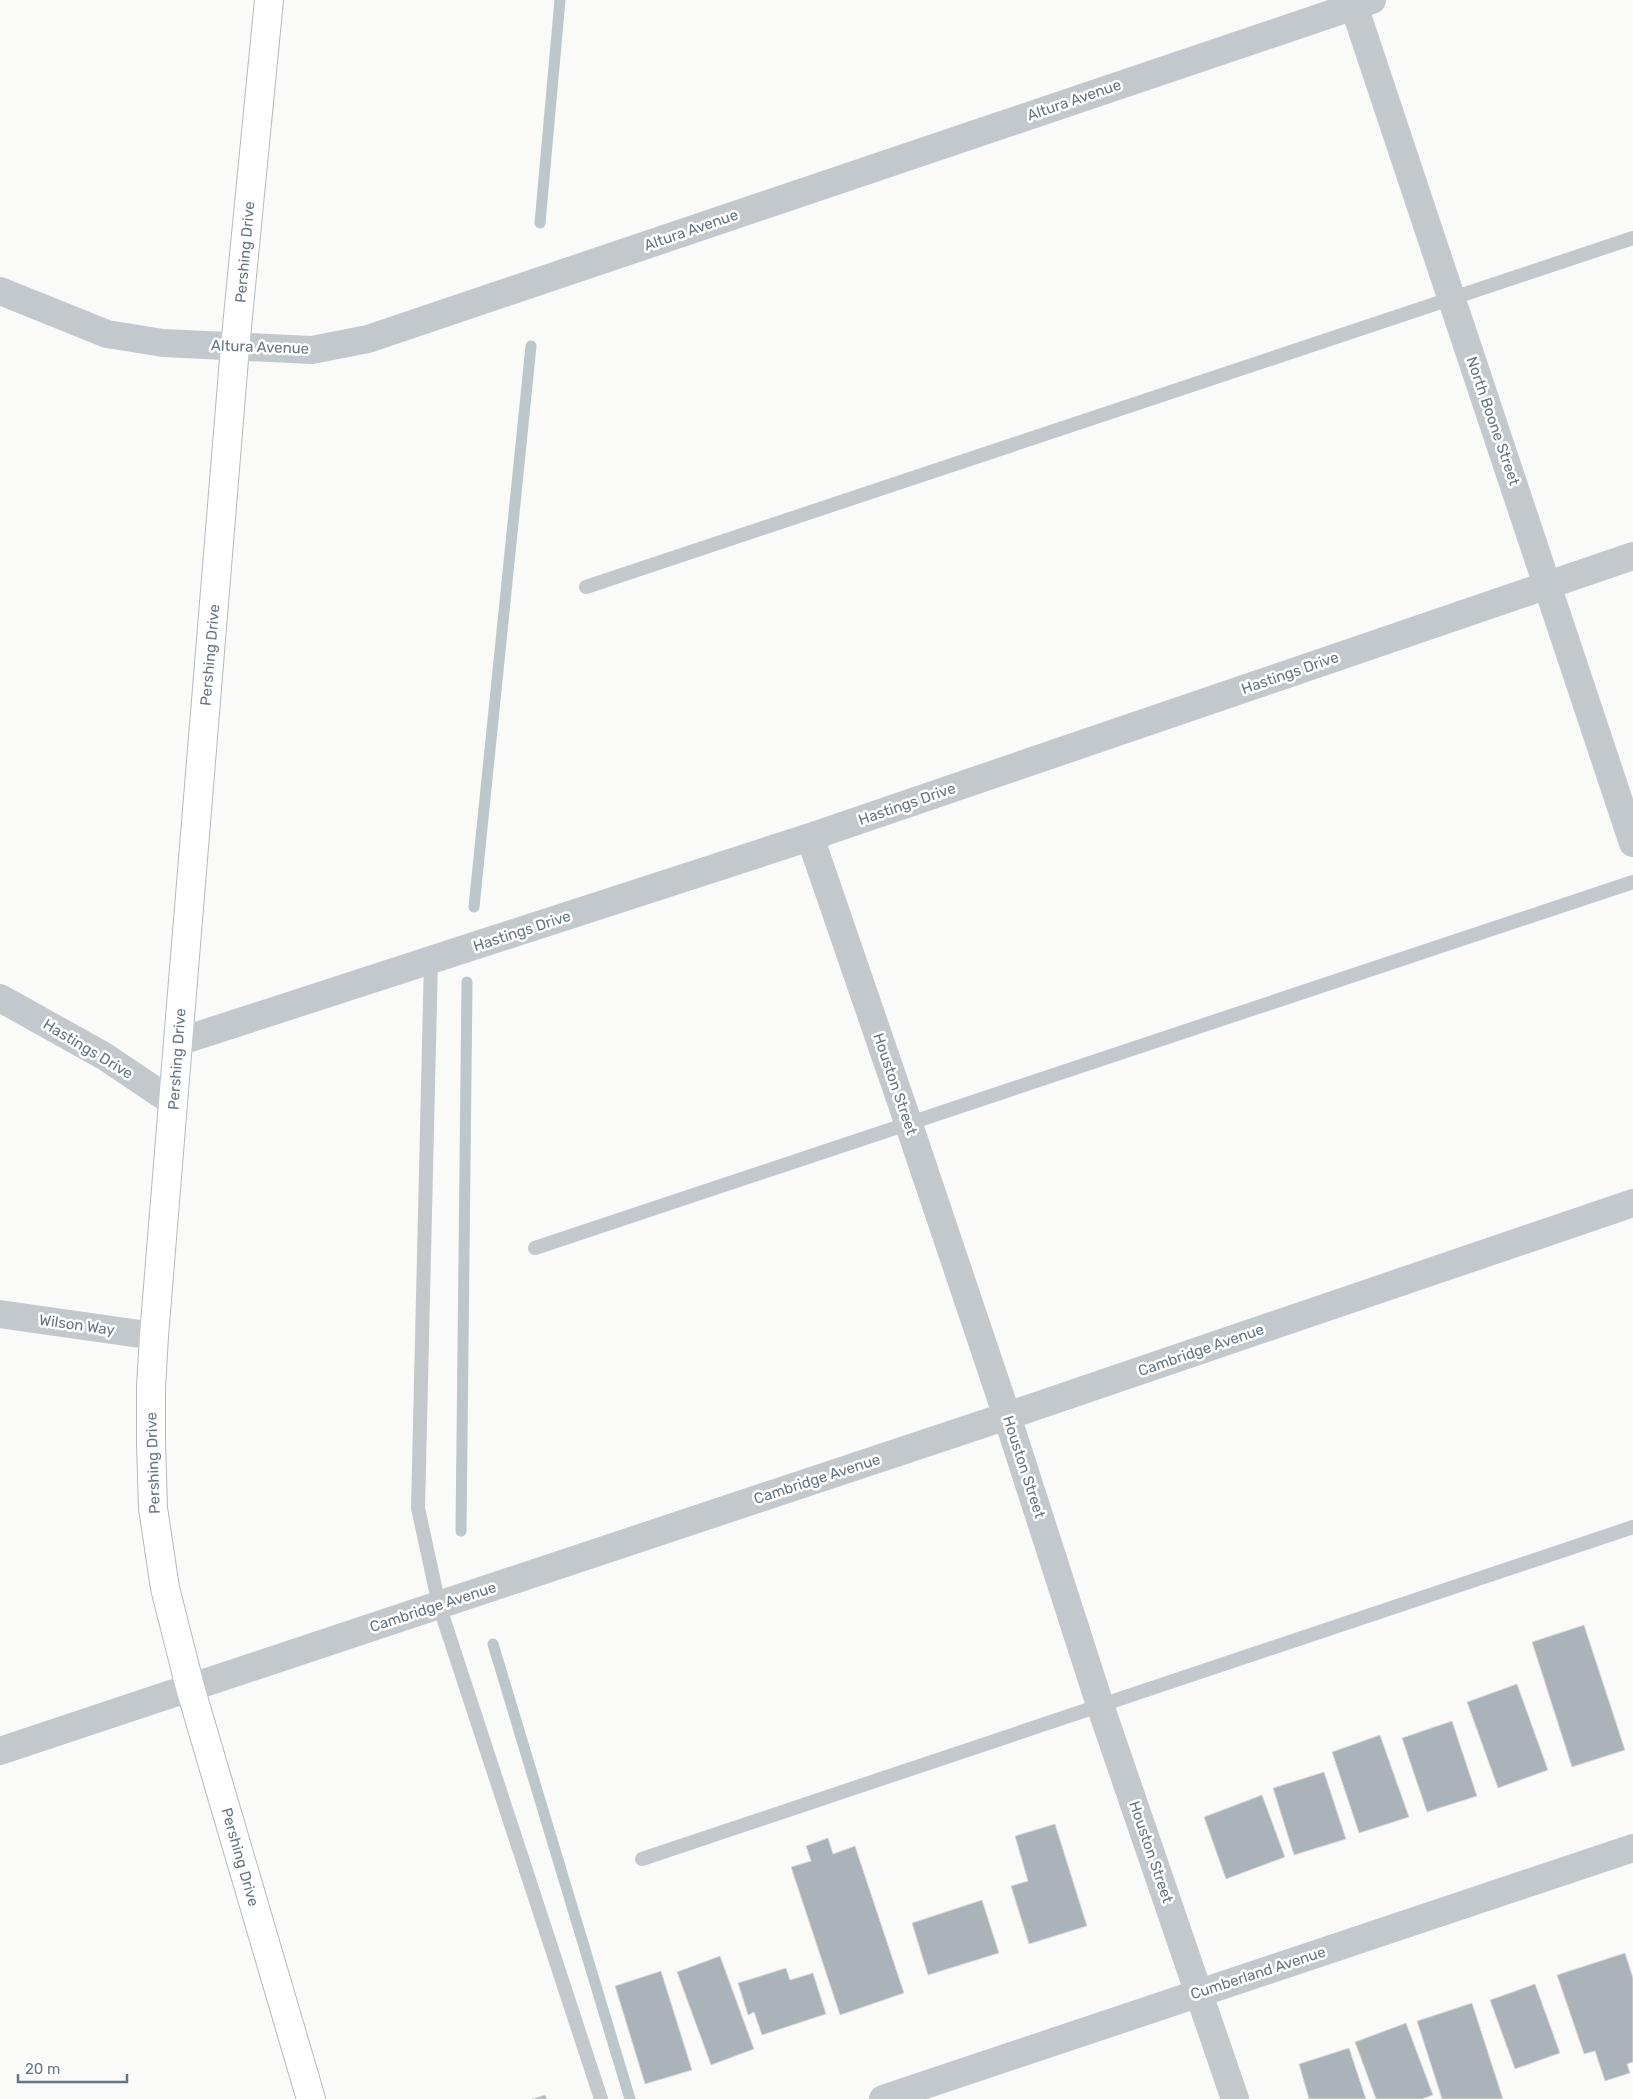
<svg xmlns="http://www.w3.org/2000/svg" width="1633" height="2099" font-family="Rubik,sans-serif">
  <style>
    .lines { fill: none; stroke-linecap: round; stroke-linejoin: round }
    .stream { stroke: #bbc7cb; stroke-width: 11 }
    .building { fill: #aab3b9; stroke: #dcdcda }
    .secondary-casing { stroke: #b3babf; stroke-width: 30 }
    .service { stroke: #c3c8cc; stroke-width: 14 }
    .minor { stroke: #c3c8cc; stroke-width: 28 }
    .tertiary { stroke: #c3c8cc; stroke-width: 28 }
    .secondary { stroke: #fff; stroke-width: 28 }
    .labels { text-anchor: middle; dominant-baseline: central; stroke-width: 5; stroke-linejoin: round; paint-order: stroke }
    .street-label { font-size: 15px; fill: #657683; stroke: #fff }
  </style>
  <rect width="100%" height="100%" fill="#fafaf8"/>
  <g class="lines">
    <path class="stream" d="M540,223L560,0
      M474,907L531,346
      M461,1531L467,982
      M493,1644L630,2099"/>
  </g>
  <path class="building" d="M1584,1625L1625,1750L1572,1767L1532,1642Z
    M1517,1684L1548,1770L1498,1788L1467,1702Z
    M1452,1721L1477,1796L1427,1812L1402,1738Z
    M1380,1735L1409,1817L1359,1833L1332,1752Z
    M1324,1772L1346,1839L1294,1855L1273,1788Z
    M1262,1795L1285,1857L1226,1879L1204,1817Z
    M1055,1824L1087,1926L1029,1944L1011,1886L1028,1881L1015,1836Z
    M828,1838L833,1854L855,1846L904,1993L840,2015L791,1867L811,1861L806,1846Z
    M982,1900L999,1953L928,1975L912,1923Z
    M1625,1953L1633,1978V2062L1627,2064L1630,2073L1605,2081L1595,2051L1584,2054L1557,1975Z
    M720,1956L754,2049L711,2065L677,1972Z
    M786,1968L790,1980L813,1973L826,2014L762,2035L754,2012L748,2015L738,1983Z
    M661,1971L692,2070L645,2084L615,1986Z
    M1535,1984L1560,2053L1515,2069L1490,2000Z
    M1472,2003L1503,2099H1442L1417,2021Z
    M1406,2023L1433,2095L1422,2099H1376L1355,2042Z
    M1349,2048L1366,2099H1309L1299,2064Z
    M545,2095L547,2099H532Z"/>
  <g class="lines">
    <g class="secondary-casing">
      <path id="secondary" d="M269,0L235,347L178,1042L154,1336L151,1387V1443L153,1508L165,1588L190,1687L311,2099"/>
    </g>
    <path class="service" d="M586,587L1633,238
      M431,960L418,1508L439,1605L601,2099
      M535,1248L1633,882
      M642,1859L1633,1527"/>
    <path class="minor" d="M1350,0L1354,6L1633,843
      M810,837L908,1122L1007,1416L1100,1705L1235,2099
      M0,998L104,1056L174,1103
      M178,1042L810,837L1633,556
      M0,1314L154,1336
      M0,1751L1007,1416L1633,1203
      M883,2099L1633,1848"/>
    <path class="tertiary" d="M0,291L107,334L163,343L312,350L368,339L1372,0"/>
    <use href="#secondary" class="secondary"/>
  </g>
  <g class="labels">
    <g class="street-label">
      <text transform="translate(1074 100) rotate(-19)">Altura Avenue</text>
      <text transform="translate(691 230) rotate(-19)">Altura Avenue</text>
      <text transform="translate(245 252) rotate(-85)">Pershing Drive</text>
      <text transform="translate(260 347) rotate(2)">Altura Avenue</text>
      <text transform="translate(1493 421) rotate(71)">North Boone Street</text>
      <text transform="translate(210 655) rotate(-85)">Pershing Drive</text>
      <text transform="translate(1290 673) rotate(-19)">Hastings Drive</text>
      <text transform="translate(907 804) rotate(-19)">Hastings Drive</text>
      <text transform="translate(522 931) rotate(-18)">Hastings Drive</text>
      <text transform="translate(88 1049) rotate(31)">Hastings Drive</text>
      <text transform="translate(177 1059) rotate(-86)">Pershing Drive</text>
      <text transform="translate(895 1084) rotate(71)">Houston Street</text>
      <text transform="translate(77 1325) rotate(8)">Wilson Way</text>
      <text transform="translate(1201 1350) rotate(-19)">Cambridge Avenue</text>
      <text transform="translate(153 1463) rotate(-92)">Pershing Drive</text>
      <text transform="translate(1024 1467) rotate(72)">Houston Street</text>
      <text transform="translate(817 1479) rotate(-18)">Cambridge Avenue</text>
      <text transform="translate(433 1607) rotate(-18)">Cambridge Avenue</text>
      <text transform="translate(1151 1852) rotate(71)">Houston Street</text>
      <text transform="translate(240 1857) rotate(74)">Pershing Drive</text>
      <text transform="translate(1258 1973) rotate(-18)">Cumberland Avenue</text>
    </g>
  </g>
  <path d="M18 2074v8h109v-8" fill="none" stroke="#657683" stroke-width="2.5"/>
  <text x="25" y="2074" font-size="15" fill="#657683" stroke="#ffffff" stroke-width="4" paint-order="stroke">20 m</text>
</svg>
